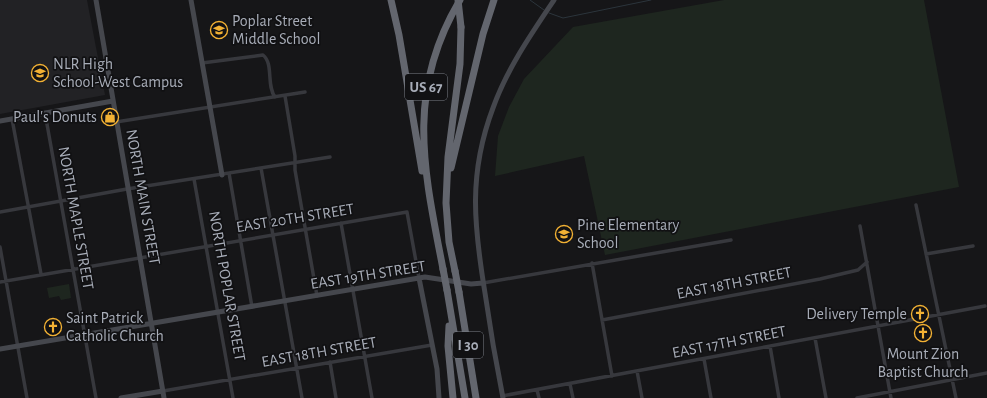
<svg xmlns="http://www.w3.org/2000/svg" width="987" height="398" font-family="'Alegreya Sans',sans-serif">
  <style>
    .built { fill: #222225 }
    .green { fill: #1e261f }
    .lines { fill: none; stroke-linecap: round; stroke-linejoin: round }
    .stream { stroke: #2c353c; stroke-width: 1 }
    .street { stroke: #37383d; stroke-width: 3.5 }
    .secondary { stroke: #45474d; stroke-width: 5 }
    .highway { stroke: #63666e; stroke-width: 7 }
    .highway-bridge { stroke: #63666e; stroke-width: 7 }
    .labels { text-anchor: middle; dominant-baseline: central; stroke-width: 3.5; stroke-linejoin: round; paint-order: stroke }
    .shield { fill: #111113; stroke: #7b7e86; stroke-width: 1 }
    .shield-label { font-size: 15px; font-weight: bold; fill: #a8adb8 }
    .poi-label { font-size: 16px; fill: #a8adb8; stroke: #111113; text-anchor: start }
    .street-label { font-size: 16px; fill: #a8adb8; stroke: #111113 }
  </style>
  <rect width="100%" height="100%" fill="#161618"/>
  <path class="built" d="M0,0H87L105,95L0,114Z"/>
  <path class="green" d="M724,0H924L959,187L605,255L584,156L495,176L498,136L509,107L524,79L573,27Z
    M69,284L71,298L61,300L59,296L49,298L47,288Z"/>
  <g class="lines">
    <path class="stream" d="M530,0L544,10
      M549,13L563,18L651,0"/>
    <path class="street" d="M202,63L263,55C274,64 266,85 275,97
      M285,96L295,156V170L317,296
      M45,113L96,398
      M12,119L41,274
      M116,122L305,92
      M261,168L302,398
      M229,173L252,307
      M194,179L233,398
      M916,205L956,398
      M0,212L127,189L330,157
      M341,223L372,398
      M860,226L891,398
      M0,247L27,398
      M926,254L973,246
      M592,263L612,376
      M0,282L407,212L419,278
      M483,283C565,268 648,254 731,240
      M602,320L820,279L858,270L867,262
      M815,338L826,398
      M770,346L779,398
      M704,359L711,398
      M330,362L336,398
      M637,371L642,398
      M570,384L573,398
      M537,390L539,398
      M163,391L432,345
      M502,396L985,306
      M857,398L987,373"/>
    <path class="secondary" d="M96,0L164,398
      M191,0L222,175
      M0,121L113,101
      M419,278L437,369L439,398
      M0,349L425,277L471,284L483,283
      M121,398L163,391
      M503,398C496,363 490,328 485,293C474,226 468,174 493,108C507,69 531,34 554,0"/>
    <path class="highway" d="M391,0L399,35L422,171
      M451,168L483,34L494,0
      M443,269C424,170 405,92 460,0
      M455,271L449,242L446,203L448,157L460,64L461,27
      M447,290L465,398
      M459,292L476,398
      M449,326L448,346L453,398"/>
    <path class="highway-bridge" d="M458,0L461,27
      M443,269L447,290
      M455,271L459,292"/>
  </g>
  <defs>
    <g id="school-ring" transform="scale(0.9)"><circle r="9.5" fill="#111113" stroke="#f2b134" stroke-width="1.5"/><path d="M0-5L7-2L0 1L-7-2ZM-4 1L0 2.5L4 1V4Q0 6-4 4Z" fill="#f2b134"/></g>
    <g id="shop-ring" transform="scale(0.9)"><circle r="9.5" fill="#111113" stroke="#f2b134" stroke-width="1.5"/><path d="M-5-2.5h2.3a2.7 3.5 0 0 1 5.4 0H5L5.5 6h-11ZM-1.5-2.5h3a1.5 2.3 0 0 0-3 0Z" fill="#f2b134"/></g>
    <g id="church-ring" transform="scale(0.9)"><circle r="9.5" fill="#111113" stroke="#f2b134" stroke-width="1.5"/><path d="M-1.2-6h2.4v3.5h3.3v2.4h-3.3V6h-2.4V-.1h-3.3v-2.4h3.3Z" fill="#f2b134"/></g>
  </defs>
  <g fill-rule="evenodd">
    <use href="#school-ring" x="219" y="30"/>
    <use href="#school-ring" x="40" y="73"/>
    <use href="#shop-ring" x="110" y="117"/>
    <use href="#school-ring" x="564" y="234"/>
    <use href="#church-ring" x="920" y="314"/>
    <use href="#church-ring" x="53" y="327"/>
    <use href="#church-ring" x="923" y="333"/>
  </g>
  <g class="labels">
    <g class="shield">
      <rect x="405" y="74" width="42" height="26" rx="3"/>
      <rect x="453" y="332" width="30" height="26" rx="3"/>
    </g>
    <g class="shield-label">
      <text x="426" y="87">US 67</text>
      <text x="468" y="345">I 30</text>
    </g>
    <g class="poi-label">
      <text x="232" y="21">Poplar Street<tspan x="232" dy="18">Middle School</tspan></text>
      <text x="53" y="64">NLR High<tspan x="53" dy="18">School-West Campus</tspan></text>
      <text x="97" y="117" text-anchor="end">Paul's Donuts</text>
      <text x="577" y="225">Pine Elementary<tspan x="577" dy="18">School</tspan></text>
      <text x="907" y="314" text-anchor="end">Delivery Temple</text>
      <text x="66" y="318">Saint Patrick<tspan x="66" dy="18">Catholic Church</tspan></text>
      <text x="923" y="354" text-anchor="middle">Mount Zion<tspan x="923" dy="18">Baptist Church</tspan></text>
    </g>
    <g class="street-label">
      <text transform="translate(143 197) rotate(80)">NORTH MAIN STREET</text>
      <text transform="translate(76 218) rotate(80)">NORTH MAPLE STREET</text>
      <text transform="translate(295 218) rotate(-9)">EAST 20TH STREET</text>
      <text transform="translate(368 275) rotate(-9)">EAST 19TH STREET</text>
      <text transform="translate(734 283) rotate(-11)">EAST 18TH STREET</text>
      <text transform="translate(227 286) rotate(80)">NORTH POPLAR STREET</text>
      <text transform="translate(729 342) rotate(-11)">EAST 17TH STREET</text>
      <text transform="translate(319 352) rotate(-10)">EAST 18TH STREET</text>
    </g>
  </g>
</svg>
